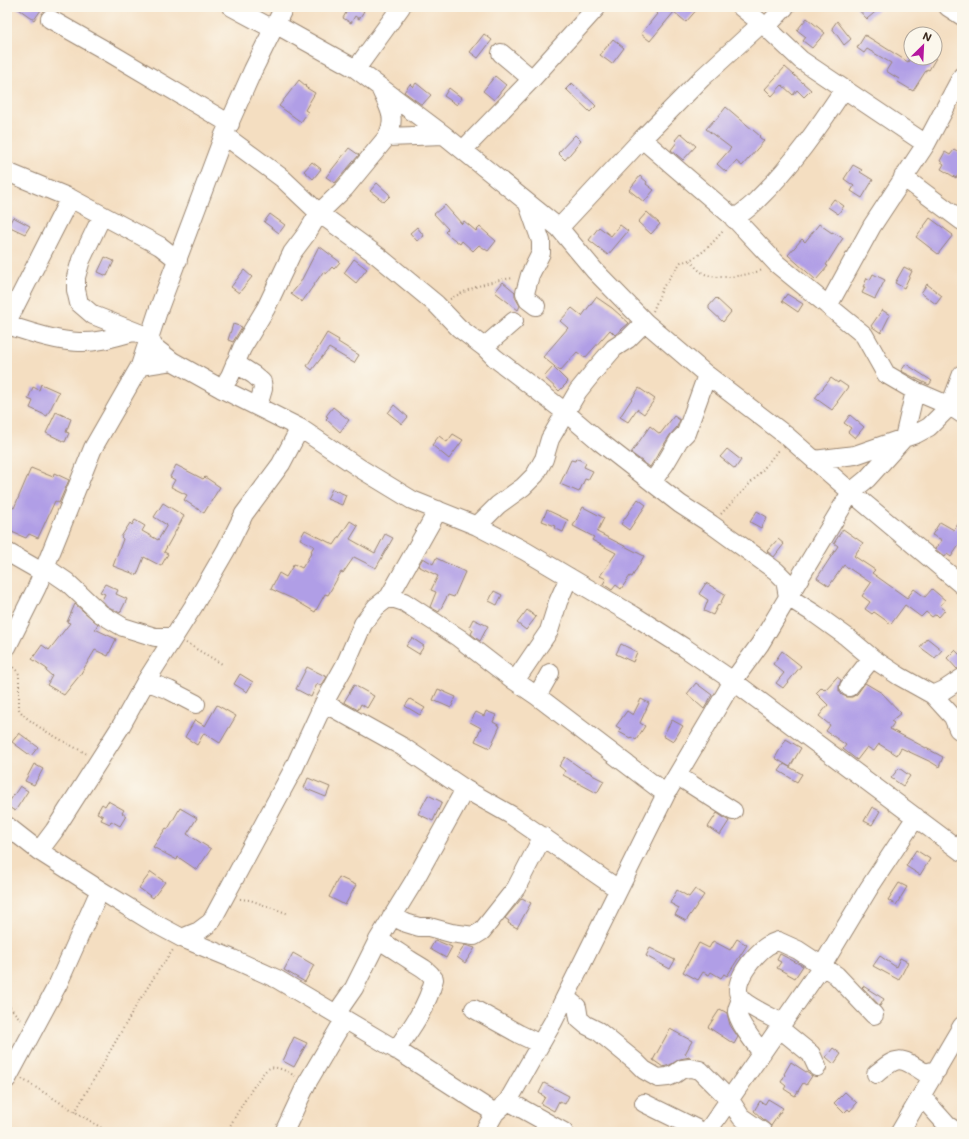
<svg xmlns="http://www.w3.org/2000/svg" width="969" height="1139" font-family="Mali,sans-serif">
  <style>
    .building { fill: #b09ee6 }
    .lines { fill: none; stroke-linecap: round; stroke-linejoin: round }
    .minor-casing { stroke: #988470; stroke-width: 20 }
    .path { stroke: #988470; stroke-width: 2; stroke-dasharray: 1 3; stroke-linecap: butt }
    .minor { stroke: #fff; stroke-width: 18 }
  </style>
  <rect width="100%" height="100%" fill="#fbf7ec"/>
  <filter id="ink" filterUnits="userSpaceOnUse"><feTurbulence type="fractalNoise" baseFrequency=".025" numOctaves="2"/><feDisplacementMap in="SourceGraphic" scale="8" xChannelSelector="R" yChannelSelector="G"/><feConvolveMatrix kernelMatrix="1 2 1 2 8 2 1 2 1" color-interpolation-filters="sRGB"/></filter>
  <filter id="wash" filterUnits="userSpaceOnUse"><feTurbulence type="fractalNoise" baseFrequency=".012" numOctaves="4" result="noise"/><feDisplacementMap in="SourceGraphic" scale="16" xChannelSelector="R" yChannelSelector="G"/><feGaussianBlur stdDeviation="0.9" result="paint"/><feColorMatrix in="noise" values="0 0 0 0 0 0 0 0 0 0 0 0 0 0 0 0 0 1.4 0 .05"/><feComposite in="paint" operator="in"/></filter>
  <g filter="url(#wash)">
    <rect width="100%" height="100%" fill="#f4dec1"/>
    <g id="blocks">
      <path class="building" d="M16,7H43L34,20Z
        M340,7H361L360,9L364,11L359,19L355,16L351,23L343,18L347,11Z
        M660,7H699L686,22L674,12L650,41L641,34L657,14L655,12Z
        M856,7H881L867,19Z
        M807,18L825,33L812,48L803,41L806,37L797,30Z
        M837,21L851,39L844,45L832,28Z
        M484,34L492,40L478,58L470,52Z
        M865,35L908,62L910,58H936L929,70L927,69L913,91L898,82L899,79L886,71L891,63L867,49L864,53L857,48Z
        M613,39L624,48L612,64L600,55Z
        M785,67L811,90L804,97L797,90L793,95L782,85L772,96L765,89Z
        M495,76L506,85L494,100L483,91Z
        M299,80L306,86L305,87L315,93L305,110L308,112L301,122L279,106Z
        M416,83L431,95L422,105L404,92L410,84L413,87Z
        M572,83L596,106L590,112L566,89Z
        M449,88L462,98L457,105L444,96Z
        M726,107L760,136L759,137L764,141L742,166L736,161L726,172L717,164L731,148L706,129L714,120L715,121Z
        M681,133L696,146L683,160L671,150L677,142L675,140Z
        M575,135L581,141L565,160L558,153Z
        M349,148L359,155L335,183L326,177Z
        M954,150L962,155V168L956,178L941,169L944,164L940,161L945,152L950,155Z
        M312,162L321,169L313,179L304,171Z
        M853,165L862,170L860,172L873,180L862,198L851,191L854,186L844,179Z
        M640,176L647,182L646,184L654,190L644,202L629,190Z
        M377,183L389,194L390,196L384,202L370,191Z
        M834,199L844,206L838,214L828,207Z
        M445,205L462,224L464,221L476,231L480,227L496,241L488,251L479,245L473,251L462,241L460,244L445,232L448,229L434,214Z
        M647,212L660,224L651,234L638,222Z
        M270,214L285,225L279,233L264,222Z
        M13,217L30,226L25,234L8,226Z
        M930,218L953,235L938,254L916,237Z
        M819,224L832,233V232L843,238L826,265L828,266L816,280L788,255L802,239L805,242Z
        M620,225L628,231L608,255L589,240L599,227L611,236Z
        M417,227L424,236L417,241L410,233Z
        M319,246L340,262L334,269L332,267L326,274L323,272L302,302L291,294L300,283Z
        M105,257L114,261L107,276L98,272Z
        M354,259L367,269L356,283L344,273Z
        M904,267L912,271L904,288L895,283Z
        M244,270L252,277L239,293L231,287Z
        M873,274L885,280L875,299L862,293L865,287H863L867,278L870,280Z
        M503,282L515,292V297L520,306L518,310L495,292Z
        M927,284L942,296L936,304L921,293Z
        M787,294L803,304L798,312L782,301Z
        M596,297L612,308L629,323L615,335L610,330L585,358L577,352L560,371L543,357L568,328L560,321L572,308L582,316Z
        M716,298L731,312L723,322L709,309V306Z
        M882,310L890,315L881,333L871,326Z
        M233,324L242,327L233,342L228,340Z
        M327,333L339,340L338,342L359,355L354,363L329,348L312,370L307,366Z
        M906,364L932,381L929,385L901,371Z
        M553,367L568,382L559,391L544,377Z
        M831,378L838,383L839,381L848,387L837,402H838L832,410L815,398Z
        M41,384L59,392L47,416L30,408L33,401L28,399L33,387L39,390Z
        M639,388L655,399L644,414L637,409L628,422L620,417Z
        M394,405L408,417L402,424L388,413Z
        M333,407L349,420L340,432L326,419L328,417L326,416Z
        M56,412L71,419L66,432L69,433L65,442L46,433Z
        M850,415L864,427L855,438L848,432L851,428L844,423Z
        M674,416L680,420L677,427L670,435L650,467L631,453L650,426L660,434Z
        M453,434L463,440L449,459L432,445L439,436L447,442Z
        M727,449L741,460L735,469L720,457Z
        M576,458L586,463L584,467L593,471L588,480L585,479L579,492L560,484L571,460L575,461Z
        M176,465L203,479L205,477L220,487L204,513L184,500L187,495L171,487L175,480L170,477Z
        M31,468L53,477L54,473L69,480L59,503L55,501L38,538L29,534L26,538L7,530V505L14,508Z
        M332,489L346,495L342,505L327,499Z
        M638,499L646,505L629,530L621,524Z
        M163,503L184,516L164,552L168,554L161,566L144,557L137,575L113,566L123,539L121,537L130,523L132,525L135,520L145,526L142,531L158,540L167,525L154,517Z
        M583,507L604,518L597,532L644,556L632,577L630,576L621,589L616,585L612,590L603,584L606,579L600,576L616,553L592,540L594,537L573,526Z
        M547,510L568,520L563,532L554,528L555,526L542,521Z
        M757,511L767,517L761,528L750,522Z
        M962,518V541L951,557L947,554L945,557L935,549L942,540L932,535L940,522L954,530Z
        M350,521L358,526L350,539L375,553L385,534L393,538L376,568L354,557L343,573L341,572L328,595L325,594L315,612L293,599L271,589L279,573L286,577L294,564L302,568L312,552L311,551L314,546L300,539L305,530L334,545Z
        M843,529L863,543L854,556L875,570L872,573L907,598L914,589L925,597L932,589L945,600L940,606L945,610L939,617L936,614L932,617L926,612L921,617L905,605L891,624L874,612L872,614L865,609L870,602L862,596L871,583L844,565L829,586L817,578L838,546L834,543Z
        M778,539L784,544L774,557L767,551Z
        M423,558L433,564L436,558L465,572L454,597L448,595L439,612L430,607L436,592L431,590L438,576L418,566Z
        M706,583L725,594L719,606L718,605L713,615L704,611L708,600L699,594Z
        M105,584L118,590L116,594L127,599L120,613L107,606L102,600L105,594L100,592Z
        M494,591L502,595L497,605L489,601Z
        M75,604L98,624L95,629L116,639L108,656L95,650L80,675L64,695L47,685L52,676L46,671L47,669L32,659L42,645L49,650L70,623L67,622Z
        M527,610L536,617L526,630L517,623Z
        M473,619L488,626L480,641L471,634L473,630L469,627Z
        M412,638L424,646L419,654L406,646Z
        M927,638L942,650L935,658L920,647Z
        M621,644L637,652L633,662L616,654Z
        M955,650L962,657V668L957,669L947,658Z
        M782,651L801,666L783,688L776,683L784,673L773,664Z
        M307,667L327,677L321,686L317,684L311,697L296,689Z
        M240,674L253,682L247,692L234,684Z
        M837,677L841,680L839,686V691L842,695L847,697H852L857,694L865,683L882,693L901,713L891,721L894,723L890,729L943,757L939,767L931,762L901,748L897,755L879,744L874,751L867,747L857,760L843,749L846,745L826,731L830,725L819,716L828,705L816,693L822,687L825,690Z
        M696,683L712,695L704,709L687,694Z
        M354,685L374,696L367,708L361,704L358,710L344,702Z
        M438,689L456,697L451,708L433,700Z
        M410,699L425,708L420,715L405,706Z
        M641,699L649,703L640,723L645,726L636,740L631,737L630,738L619,732L621,729L616,726L627,711L633,715Z
        M217,705L236,716L220,743L204,733L197,745L185,737L195,720L205,726Z
        M486,711L496,715L493,722L500,726L490,748L475,741L481,728L470,722L476,712L484,716Z
        M672,720L683,726L673,742L663,736Z
        M19,733L38,747L31,756L12,742Z
        M786,739L801,748L790,767L775,758Z
        M565,757L582,769L593,774L592,775L604,781L597,793L563,775L565,771L559,766Z
        M34,764L43,769L34,785L25,781Z
        M784,764L802,774L797,782L779,771Z
        M899,768L910,776L903,786L891,778Z
        M308,778L330,787L326,797L304,788Z
        M20,786L28,791L15,811L7,806V805Z
        M428,795L442,802L433,821L418,814Z
        M108,801L124,810L122,813L126,816L120,826L111,821L110,824L101,820L103,816L97,813L102,804L105,806Z
        M872,807L880,811L872,825L864,821Z
        M180,808L197,818L187,834L211,849L197,870L178,857L177,860L153,847L166,828L168,829Z
        M717,813L729,821L720,835L708,827Z
        M916,850L930,859L920,875L906,866Z
        M151,872L165,882L153,898L139,888Z
        M339,877L356,885L345,905L329,897Z
        M899,883L907,887L896,905L888,900Z
        M695,889L704,895L686,921L675,915L679,908L670,903L677,890L689,897Z
        M522,898L531,903L517,928L508,923L509,921L505,918Z
        M737,939L747,945L727,976L724,974L721,978L711,972L709,975L703,972L698,980L683,972L699,943L709,948L713,941L730,950Z
        M435,940L452,947L446,958L430,949Z
        M465,945L475,948L465,963L457,957Z
        M650,948L675,960L670,969L646,956Z
        M293,953L314,965L305,982L284,970Z
        M780,954L803,966L795,978L777,968L781,962L777,960Z
        M880,956L896,967L900,958L908,962L899,980L873,966Z
        M863,986L884,999L880,1006L862,987Z
        M720,1009L727,1013L730,1025L738,1037L734,1044L708,1027Z
        M670,1029L692,1041L685,1054L690,1057L680,1059L670,1065L663,1067L653,1060Z
        M294,1037L307,1043L294,1067L283,1061Z
        M833,1048L841,1054L834,1064L826,1057Z
        M791,1062L812,1076L806,1085L803,1083L795,1096L784,1089L786,1086L781,1082L785,1075L784,1074Z
        M544,1083L569,1096L565,1104L559,1101L554,1111L541,1104L545,1097L539,1093Z
        M845,1092L857,1103L850,1111L848,1109L844,1113L834,1103Z
        M768,1099L783,1108L771,1126L754,1111L760,1101L765,1104Z"/>
    </g>
  </g>
  <g filter="url(#ink)">
    <use href="#blocks" fill-opacity="0" stroke="#988470" stroke-width="1"/>
    <g class="lines">
      <g class="minor-casing">
        <path id="minor" d="M232,7L273,29
          M741,7L766,27L801,60L926,144
          M948,7L962,16
          M50,19L110,53L230,124
          M275,24L356,69L444,135L559,228L595,271L645,322L707,375L788,437L851,492L962,585
          M766,27L785,7
          M501,53L532,79
          M356,69L401,7
          M381,90C389,108 397,118 387,137
          M224,135L282,178L319,213L378,256L436,304L459,328L484,347L495,358L565,412L599,441L680,504L711,524L776,571L785,580L788,597L815,614L847,637L872,658L899,676L933,695L953,717L958,729L962,732
          M642,139L734,218L777,264L864,335L886,374L915,391L950,406L962,414
          M463,150L532,79L597,7
          M7,172L70,198L160,246L178,260
          M903,177L962,221
          M528,204L541,241V253L530,275L525,293L528,300L536,306
          M102,216L81,260L76,277V290L79,303L93,315L149,337L154,347L172,361
          M734,219C742,213 751,207 758,199C792,166 818,128 844,89
          M559,228L642,139L702,78L762,23
          M828,306L872,226L926,144L962,76
          M7,322L70,198
          M7,325C30,332 54,341 79,342C97,343 115,337 133,332
          M484,347L514,321
          M235,363L254,375L262,382L263,389L258,406
          M140,366L172,361L222,389L300,428L361,469L412,500L477,526L525,551L633,615L685,648L733,681L962,852
          M222,389L230,376L242,348L266,308L292,253L307,233L319,213L345,188L387,137L444,135
          M814,460L855,455L904,438L915,391
          M652,482L665,464L679,440L686,433L707,375
          M477,526L498,505L523,487L535,475L544,459L550,439L578,391L595,370L614,348L628,339L645,322
          M7,552L42,572
          M45,567L67,582L101,614L123,627L155,637H174
          M389,597L404,602L459,638L515,681L537,696L666,794
          M7,647L37,587L93,448L140,366L159,308L224,135L253,70L284,7
          M146,681L169,690L196,704
          M515,681L549,631L558,602L569,577
          M849,687L872,658
          M933,695L944,690L962,678
          M537,696L550,673
          M324,703L403,747L465,789L511,815L618,889
          M678,776L733,811
          M7,826L39,851L100,890L154,923L182,938L233,959L277,979L400,1052L495,1113
          M39,851L54,831L121,726L146,681L193,607L226,550L244,514L281,464L300,428
          M392,916L406,923L419,927H429L451,933L474,936L482,931L516,888L543,836
          M182,938L199,931L211,922L294,768L324,703L345,665L363,624L376,607L389,597L438,510
          M378,940C390,946 399,953 410,960C419,966 428,969 434,979C428,1005 411,1029 396,1050
          M566,998L577,1007L579,1019L586,1025L598,1031L636,1062L644,1070L658,1078L668,1077L675,1074L682,1069L690,1068L700,1070L730,1100L741,1117L763,1132
          M741,999C740,1003 737,1008 737,1011C737,1021 756,1045 762,1053
          M474,1009L519,1034L540,1044
          M336,1014L354,988L378,940L413,883L465,789
          M782,1023C771,1017 751,1008 742,1000C728,985 755,954 767,946C770,944 775,942 778,941L798,950L836,975L874,1015
          M779,1028L811,1054L817,1067
          M876,1074C899,1055 900,1057 925,1073L937,1070
          M7,1079L58,984L100,890
          M922,1097L947,1125L957,1132
          M508,1101L564,1132
          M644,1103L703,1132
          M284,1132L307,1083L344,1020
          M484,1132L495,1113L508,1101L553,1022L666,794L733,681L760,644L851,492L867,479L904,438L916,434L929,427L950,406L962,374
          M707,1132L822,966L869,888L916,817
          M900,1132L962,1026"/>
      </g>
      <path class="path" d="M690,261C693,264 697,269 701,272C717,282 746,275 763,270
        M450,299C470,288 491,280 514,278
        M653,311L663,287L681,262C700,259 712,243 724,230
        M7,488L10,490
        M721,514L761,472L779,449
        M186,643L224,665
        M7,662L17,671L19,674V709C26,723 71,745 87,754
        M240,899L250,900L289,914
        M7,1004L22,1021
        M22,1079L108,1132
        M75,1112L139,1001L158,971L173,950
        M227,1132C232,1121 260,1073 268,1069C276,1064 289,1073 295,1076"/>
      <use href="#minor" class="minor"/>
    </g>
  </g>
  <rect width="969" height="1139" fill="none" stroke="#fbf7ec" stroke-width="24"/>
  <g transform="translate(923 46) rotate(24)"><circle r="19" fill="#fbf7ec" stroke="#aea59a"/>
  <path d="M0-3L7 15L0 10L-7 15Z" fill="#b5179e"/>
  <text y="-6" font-size="11" font-weight="bold" text-anchor="middle" fill="#3b2a1e">N</text>
  </g>
</svg>
